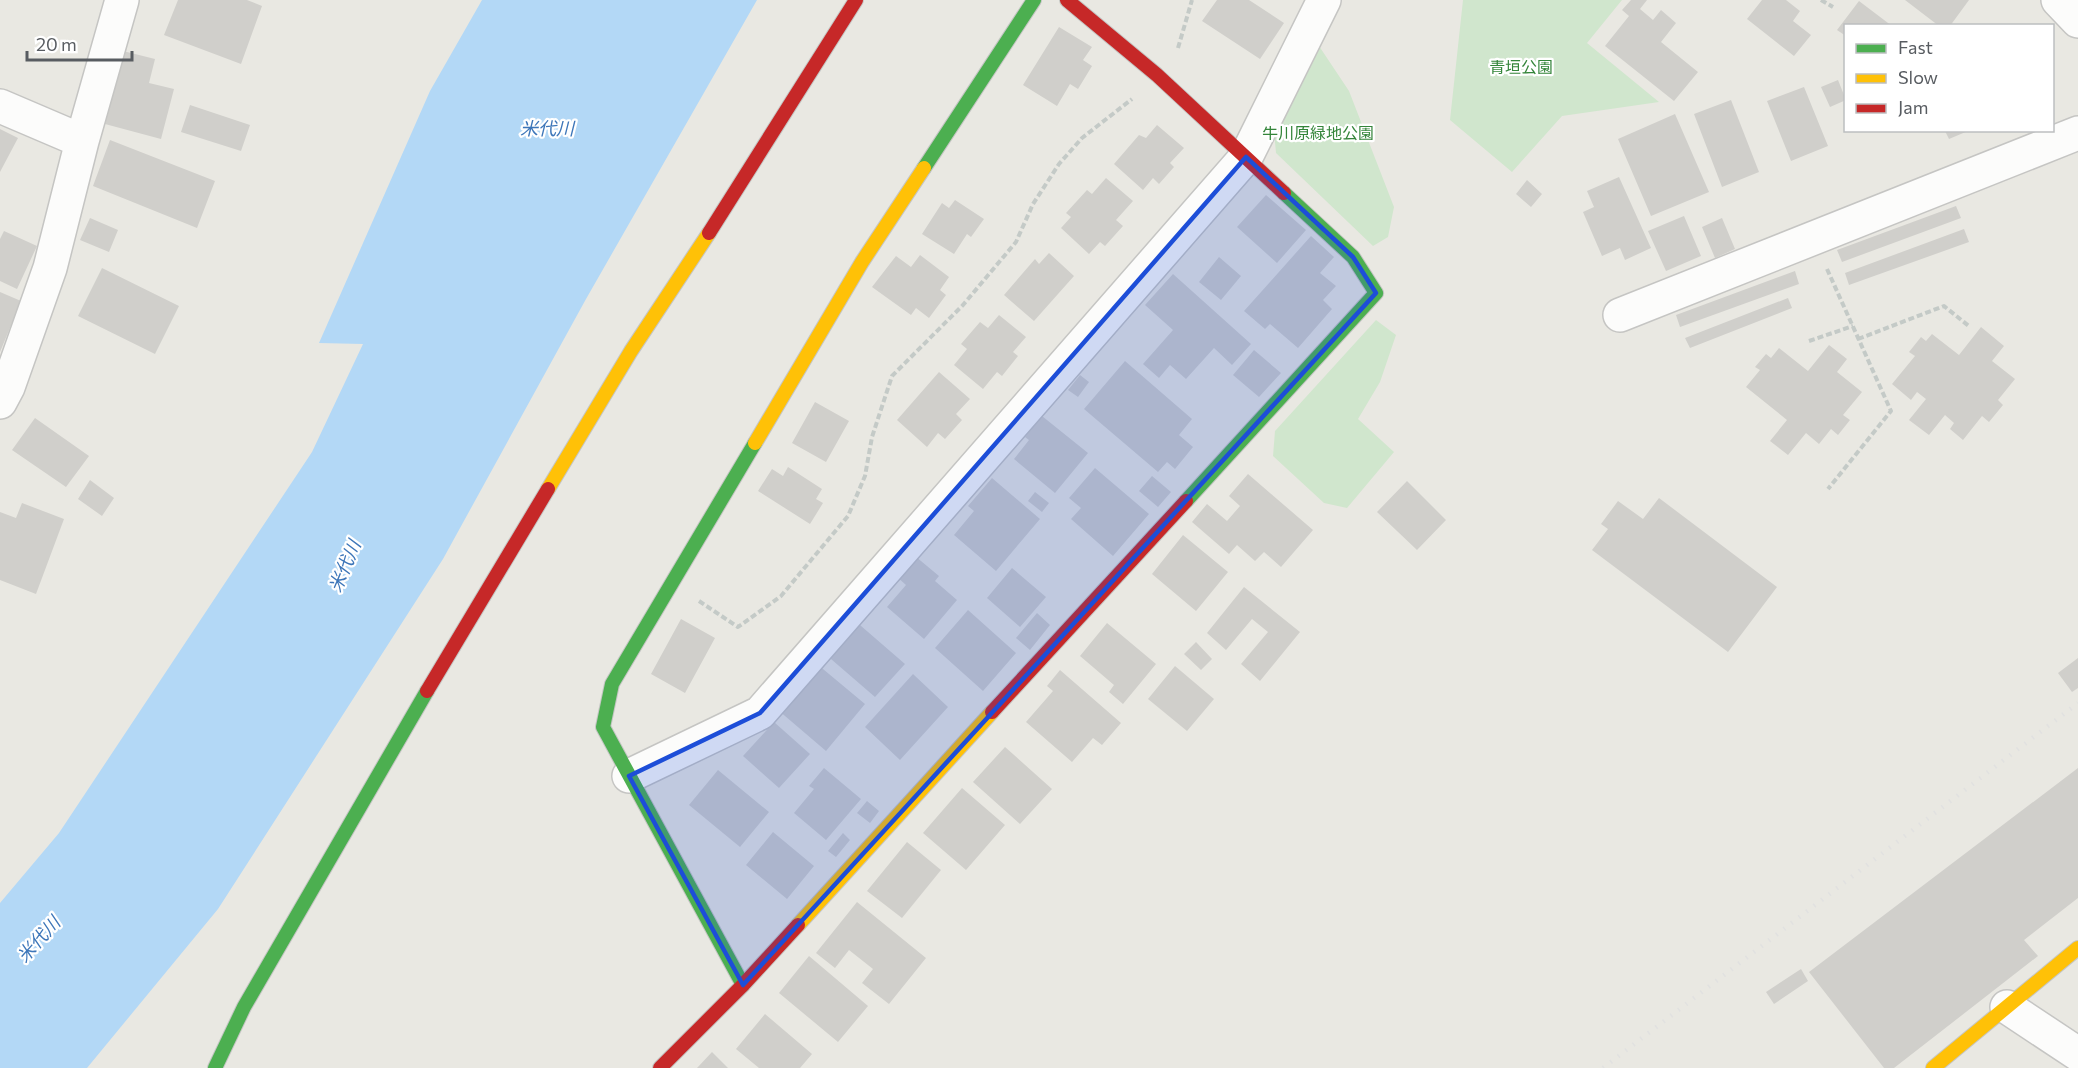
<svg xmlns="http://www.w3.org/2000/svg" width="2078" height="1068" font-family="Commissioner,'Noto Sans JP',sans-serif">
  <style>
    .green { fill: #d0e6cd }
    .water { fill: #b3d8f6 }
    .building { fill: #d0cfcb }
    .lines { fill: none; stroke-linecap: round; stroke-linejoin: round }
    .street-casing { stroke: #c5c5c3; stroke-width: 36 }
    .fast-casing { stroke: #c5c6c4; stroke-width: 16 }
    .slow-casing { stroke: #c5c6c4; stroke-width: 16 }
    .jam-casing { stroke: #c5c6c4; stroke-width: 16 }
    .path { stroke: #c4cac7; stroke-width: 4; stroke-dasharray: 6 3; stroke-linecap: butt }
    .street { stroke: #fcfcfb; stroke-width: 33 }
    .fast { stroke: #4caf50; stroke-width: 14 }
    .slow { stroke: #ffc107; stroke-width: 14 }
    .jam { stroke: #c62828; stroke-width: 14 }
    .rail { stroke: #e1e1e0; stroke-width: 4.5; stroke-dasharray: 1.5 8; stroke-linecap: butt }
    .marked { fill: #1d4ed8; fill-opacity: 0.2; stroke: #1d4ed8; stroke-width: 4.5; stroke-linejoin: round }
    .labels { text-anchor: middle; dominant-baseline: central; stroke-width: 4.5; stroke-linejoin: round; paint-order: stroke }
    .park-label { font-size: 16px; fill: #34853a; stroke: #fff }
    .water-label { font-size: 18px; font-style: italic; fill: #3d76b9; stroke: #fff }
  </style>
  <rect width="100%" height="100%" fill="#e9e8e2"/>
  <path class="green" d="M1463,0H1622L1587,43L1659,102L1562,116L1512,172L1450,120Z
    M1317,43L1349,91L1394,207L1388,237L1373,246L1276,153L1273,120Z
    M1376,320L1396,335L1380,382L1358,419L1394,452L1347,508L1324,503L1273,456L1275,431Z"/>
  <path class="water" d="M482,0H757L586,299L443,559L218,909L87,1068H0V903L59,833L312,452L363,344L319,343L430,91Z"/>
  <path class="building" d="M178,0H247L262,6L241,64L164,35Z
    M1217,0H1249L1284,23L1260,59L1202,21Z
    M1631,0H1647L1640,9L1653,20L1661,10L1676,23L1661,42L1698,72L1674,101L1605,46L1629,16L1622,10Z
    M1762,0H1786L1800,11L1793,21L1811,35L1794,56L1747,19Z
    M1905,0H1969L1950,26H1939Z
    M1859,1L1892,26H1846V36L1837,30Z
    M1059,27L1092,47L1083,60L1092,66L1078,89L1070,84L1057,106L1023,85Z
    M123,51L155,59L149,83L174,89L161,139L105,124Z
    M1838,80L1846,100L1830,107L1821,87Z
    M1804,87L1828,146L1791,161L1767,101Z
    M1731,100L1759,172L1722,187L1694,114Z
    M190,105L250,125L241,151L181,132Z
    M1675,114L1709,192L1651,216L1618,139Z
    M1157,125L1184,148L1170,163L1174,167L1159,184L1153,178L1143,190L1114,164L1139,135L1146,138Z
    M0,129L18,138L0,172Z
    M1945,131H1968L1949,139Z
    M110,140L215,181L197,228L93,186Z
    M1619,177L1651,248L1625,260L1620,248L1602,256L1583,212L1594,207L1587,191Z
    M1106,178L1133,201L1116,220L1123,226L1105,246L1100,242L1089,254L1061,228L1071,217L1066,213L1087,190L1092,194Z
    M1527,180L1542,194L1531,207L1516,194Z
    M1266,195L1306,230L1277,263L1237,227Z
    M955,200L984,219L971,237L967,234L954,254L922,234L942,203L949,208Z
    M1956,206L1961,218L1842,262L1837,250Z
    M1684,216L1701,256L1666,271L1648,231Z
    M90,218L118,230L109,252L80,240Z
    M1722,218L1735,249L1715,258L1702,227Z
    M1964,229L1969,242L1849,285L1845,273Z
    M4,231L37,246L17,289L0,281V239Z
    M1311,236L1334,257L1320,273L1336,286L1323,300L1332,309L1298,348L1270,324L1265,329L1244,311Z
    M1049,253L1074,276L1034,321L1004,295L1035,259L1039,264Z
    M920,255L949,277L940,290L946,295L929,318L916,308L911,315L872,287L896,256L911,267Z
    M1219,257L1241,276L1221,300L1199,282Z
    M102,268L179,306L155,354L78,316Z
    M1795,271L1799,284L1680,327L1676,315Z
    M1173,274L1251,344L1232,365L1214,348L1186,379L1170,365L1159,378L1143,364L1173,330L1145,305Z
    M0,292L21,301L0,352Z
    M1788,298L1792,308L1690,348L1685,338Z
    M999,315L1026,337L1013,352L1018,356L1002,376L997,372L983,389L954,365L967,349L961,344L980,322L988,328Z
    M1981,327L2004,346L1992,361L2015,379L1998,400L2003,405L1989,422L1982,416L1963,440L1950,429L1954,423L1945,415L1929,435L1909,420L1926,399L1917,392L1911,400L1892,384L1915,356L1909,352L1921,337L1926,341L1932,334L1959,355Z
    M1829,345L1847,359L1837,372L1862,392L1843,415L1850,420L1838,435L1831,429L1819,444L1806,433L1788,455L1770,441L1787,420L1746,387L1760,370L1755,367L1766,354L1771,358L1779,348L1808,371Z
    M1254,350L1281,373L1259,397L1233,375Z
    M1125,361L1192,419L1179,435L1193,447L1175,469L1167,462L1158,472L1084,409Z
    M939,372L970,399L956,414L962,420L945,439L938,433L927,447L897,420Z
    M1080,375L1089,382L1078,397L1068,390Z
    M815,402L849,421L826,462L792,443Z
    M1042,416L1088,453L1055,493L1014,459L1029,440L1025,437Z
    M35,418L89,456L66,487L12,450Z
    M788,467L822,489L816,499L823,503L810,524L758,491L772,469L783,476Z
    M1095,468L1149,514L1113,556L1071,519L1081,508L1069,498Z
    M1248,474L1313,530L1281,567L1264,552L1255,561L1237,545L1229,554L1192,522L1207,504L1227,521L1240,506L1229,496Z
    M1152,476L1171,492L1158,507L1139,491Z
    M992,478L1040,519L996,571L954,535L974,511L968,506Z
    M90,480L114,498L102,516L78,499Z
    M1407,481L1446,520L1417,550L1377,512Z
    M1035,492L1049,503L1042,512L1028,501Z
    M1659,498L1777,587L1728,652L1592,550L1608,529L1601,524L1618,501L1643,519Z
    M22,503L64,519L36,594L0,580V512L16,518Z
    M1183,535L1228,572L1196,611L1152,574Z
    M915,556L939,576L935,581L957,600L924,639L887,607L906,585L897,577Z
    M1012,568L1046,597L1020,627L987,598Z
    M1244,587L1300,632L1260,681L1241,664L1268,632L1252,619L1226,650L1207,633Z
    M968,610L1016,653L983,691L935,648Z
    M1037,613L1050,625L1030,650L1016,638Z
    M681,619L715,638L685,693L651,674Z
    M853,619L905,664L875,697L824,653Z
    M1107,623L1156,664L1123,704L1109,692L1114,685L1080,656Z
    M1196,642L1212,659L1201,670L1184,654Z
    M2078,658V688L2072,692L2058,673Z
    M817,664L865,704L826,751L778,710Z
    M1175,666L1214,699L1187,731L1148,699Z
    M1060,670L1121,723L1102,745L1093,738L1072,762L1026,722L1053,691L1047,686Z
    M913,674L948,707L900,760L865,727Z
    M774,722L810,754L779,788L743,756Z
    M1005,747L1052,789L1020,824L973,782Z
    M824,768L861,799L826,840L794,813L814,789L809,786Z
    M2078,768V898L2024,940L2038,956L1894,1068H1884L1809,972Z
    M718,770L769,812L740,847L689,805Z
    M962,788L1005,825L966,870L923,833Z
    M867,801L879,811L870,823L857,813Z
    M773,832L814,866L787,899L746,865Z
    M843,833L850,840L836,857L828,851Z
    M907,842L941,870L902,918L867,891Z
    M857,902L926,958L889,1004L862,983L873,969L849,950L835,968L816,953Z
    M809,956L868,1006L838,1042L779,993Z
    M1801,969L1808,981L1774,1004L1766,992Z
    M765,1014L812,1054L800,1068H759L736,1049Z
    M712,1052L728,1068H697Z"/>
  <g class="lines">
    <g class="street-casing">
      <path id="street" d="M2058,0L2078,21
        M0,106L82,141
        M1620,315L2078,133
        M0,402L8,387L50,268L82,141L122,0
        M629,776L760,713L1246,157L1324,0
        M2007,1007L2078,1054"/>
    </g>
    <g class="fast-casing">
      <path id="fast" d="M924,168L1034,0
        M1186,501L1376,293L1353,257L1284,193
        M743,985L603,727L612,684L755,443
        M215,1068L244,1007L427,691"/>
    </g>
    <g class="slow-casing">
      <path id="slow" d="M755,443L862,262L924,168
        M548,489L631,351L709,233
        M798,925L992,712
        M1933,1068L2078,948"/>
    </g>
    <g class="jam-casing">
      <path id="jam" d="M1067,0L1157,75L1284,193
        M709,233L856,0
        M427,691L548,489
        M992,712L1186,501
        M660,1068L743,985L798,925"/>
    </g>
    <path class="path" d="M1821,0L1833,7
      M1178,48L1192,0
      M1827,269L1891,411L1828,489
      M1858,339L1944,306L1970,327
      M1809,341L1853,326
      M699,601L738,627L781,596L848,516L865,476L872,437L892,376L963,305L1016,242L1033,204L1059,164L1082,138L1132,99"/>
    <use href="#street" class="street"/>
    <use href="#fast" class="fast"/>
    <use href="#slow" class="slow"/>
    <use href="#jam" class="jam"/>
    <path class="rail" d="M1603,1068L2078,703"/>
  </g>
  <path class="marked" d="M1246,157L1353,257L1376,293L743,985L629,776L760,713Z"/>
  <g class="labels">
    <g class="park-label">
      <text x="1521" y="66">青垣公園</text>
      <text x="1318" y="132">牛川原緑地公園</text>
    </g>
    <g class="water-label">
      <text x="547" y="128">米代川</text>
      <text transform="translate(344 566) rotate(-67)">米代川</text>
      <text transform="translate(38 939) rotate(-48)">米代川</text>
    </g>
  </g>
  <rect x="1844" y="24" width="210" height="108" fill="#ffffff" stroke="#bcbec0" stroke-width="1.5"/>
  <rect x="1856" y="44" width="30" height="9" fill="#4caf50" stroke="#bcbec0" stroke-width="1.5"/>
  <text x="1898" y="54" font-size="18" fill="#585c61">Fast</text>
  <rect x="1856" y="74" width="30" height="9" fill="#ffc107" stroke="#bcbec0" stroke-width="1.5"/>
  <text x="1898" y="84" font-size="18" fill="#585c61">Slow</text>
  <rect x="1856" y="104" width="30" height="9" fill="#c62828" stroke="#bcbec0" stroke-width="1.5"/>
  <text x="1898" y="114" font-size="18" fill="#585c61">Jam</text>
  <path d="M27 51v9h105v-9" fill="none" stroke="#585c61" stroke-width="3"/>
  <text x="36" y="51" font-size="18" fill="#585c61" stroke="#ffffff" stroke-width="4.5" paint-order="stroke">20 m</text>
</svg>
